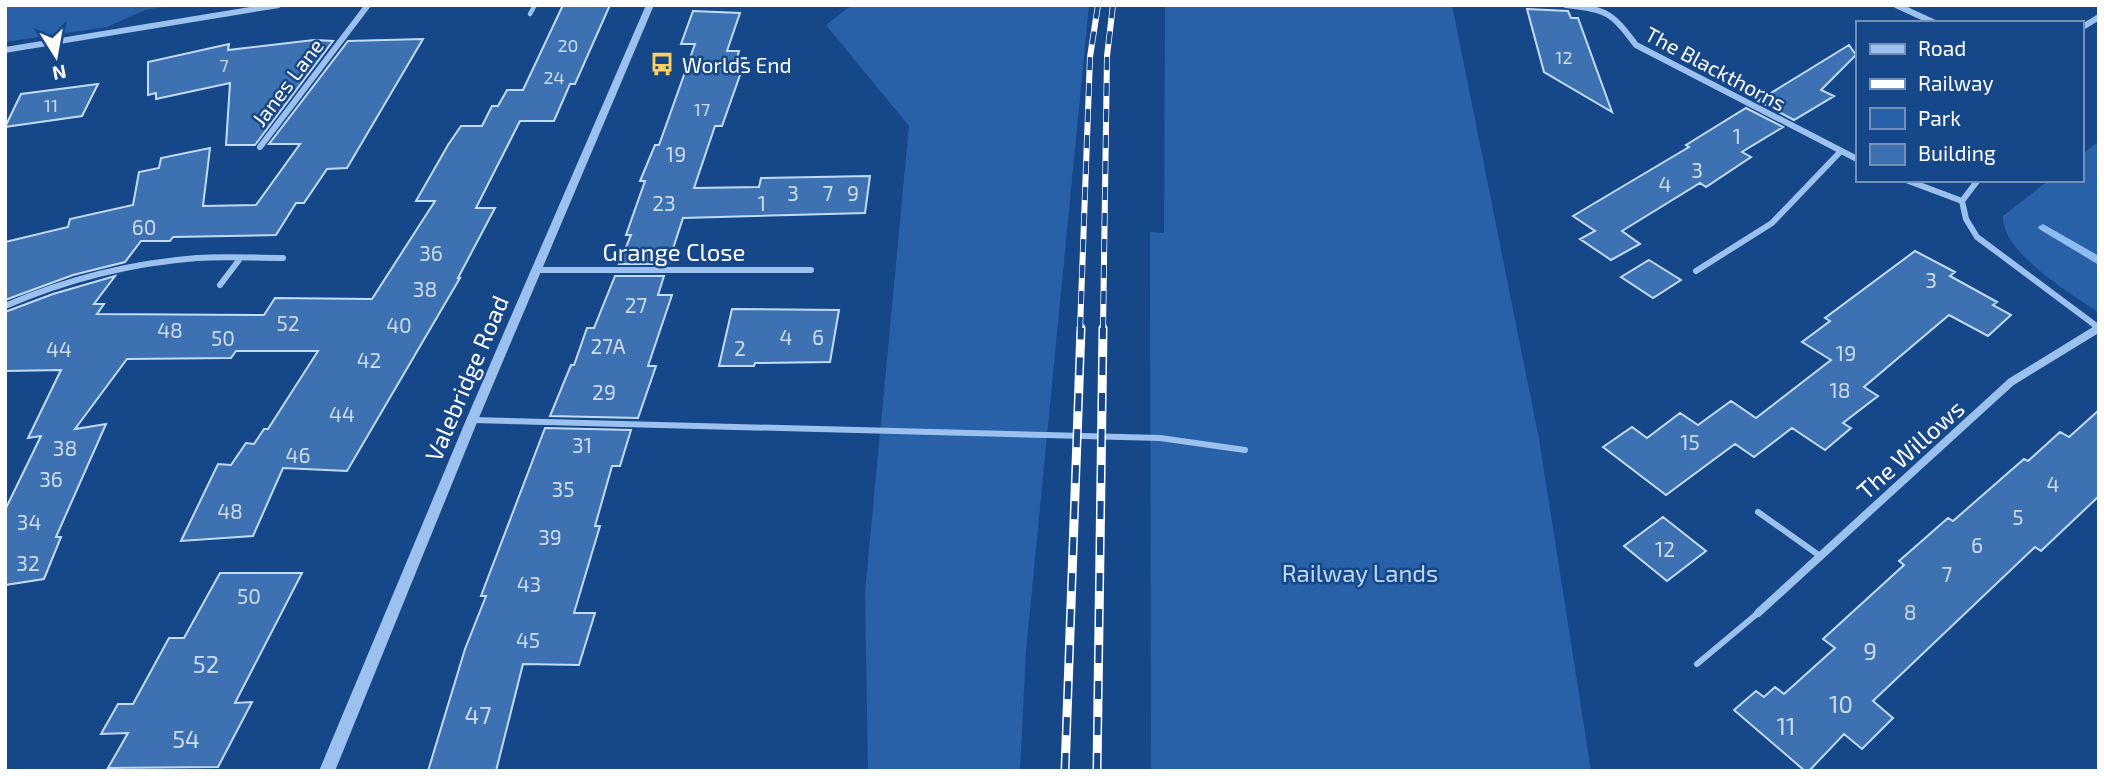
<svg xmlns="http://www.w3.org/2000/svg" width="2104" height="776" font-family="'Exo 2',sans-serif">
  <style>
    .green { fill: #2861a7 }
    .lines { fill: none; stroke-linecap: round; stroke-linejoin: round }
    .stream { fill: #8fbcf1; fill-rule: evenodd }
    .building { fill: #3e71b2; stroke: #c3dcfb; stroke-width: 2 }
    .service-far1 { stroke: #9dc1ee; stroke-width: 4.5 }
    .service { stroke: #9dc1ee; stroke-width: 6 }
    .minor-far1 { stroke: #9dc1ee; stroke-width: 6 }
    .minor { stroke: #9dc1ee; stroke-width: 8 }
    .tertiary { fill: #9dc1ee; fill-rule: evenodd }
    .rail-far1-casing { stroke: #fff; stroke-width: 6 }
    .rail-casing { stroke: #fff; stroke-width: 9 }
    .rail-far1 { stroke: #164789; stroke-width: 4.5; stroke-dasharray: 13; stroke-linecap: butt }
    .rail { stroke: #164789; stroke-width: 6; stroke-dasharray: 18; stroke-linecap: butt }
    .labels { text-anchor: middle; dominant-baseline: central; stroke-width: 5; stroke-linejoin: round; paint-order: stroke }
    .far-number-label { font-size: 18px; fill: #cfdcec }
    .far-poi-label { font-size: 21px; fill: #fff; stroke: #164789; text-anchor: start }
    .far-street-label { font-size: 21px; fill: #fff; stroke: #164789 }
    .number-label { font-size: 21px; fill: #cfdcec }
    .street-label { font-size: 24px; fill: #fff; stroke: #164789 }
    .park-label { font-size: 24px; fill: #c3dcfb; stroke: #164789 }
    .near-number-label { font-size: 24px; fill: #cfdcec }
  </style>
  <rect width="100%" height="100%" fill="#164789"/>
  <path class="green" d="M5,5H175L145,10L107,27L5,42Z
    M852,5H1089L1026,651L1020,771H868L865,592L909,126L826,25Z
    M1165,5H1452L1539,439L1591,771H1151L1150,232L1164,233Z
    M2099,141V313C2071,294 2001,252 2003,216L2049,180H2081V155Z"/>
  <g class="lines">
    <path class="stream" d="M2043,224L2099,256V265L2039,229L2038,227Z"/>
  </g>
  <path class="building" d="M563,5H610L575,84H570L554,121H520L476,208H495L458,278H460L347,471L283,468L253,536L181,541L218,464L231,465L246,443L254,444L264,429H268L318,351H236L231,358L127,359L75,429L106,424L56,537H61L44,579L5,585V510L41,436L28,438L61,370L5,371V312L53,294L115,276L94,304H104L97,314L264,315L275,298L372,299L435,201H416L448,145L461,126H482L492,106H498L507,90H523Z
    M1527,9L1568,11L1571,18H1578L1612,112L1544,72Z
    M693,11L740,13L727,51H739L737,58H746L722,126H715L694,188L759,187L761,178L870,176L865,213L683,218L668,264H619L631,235H626L645,181H640L655,145H659L695,44H681Z
    M423,39L347,168L327,169L304,203H296L276,235L173,237L170,241H141L125,262L73,275L5,300V242L68,227L70,219L133,205L139,172L159,168L161,158L210,148L203,206L256,205L300,144H269L348,41Z
    M314,40L333,41L255,145H226L230,83L156,99V93L148,95V62L229,44L228,50Z
    M1849,45L1856,55L1821,90L1834,96L1794,120L1758,101Z
    M98,84L82,116L5,127L21,94Z
    M1746,108L1783,127L1742,152L1751,157L1706,187L1700,183L1622,231L1640,244L1611,260L1580,239L1595,231L1573,216L1689,147L1686,145Z
    M1915,251L1955,272L1950,276L1997,302L1993,305L2011,315L1988,336L1949,315L1864,387L1878,396L1843,423L1851,428L1825,450L1792,428L1754,457L1735,444L1666,495L1603,447L1632,427L1647,438L1680,413L1698,425L1731,401L1756,418L1831,360L1802,342L1830,321L1825,318Z
    M1649,260L1681,280L1653,298L1621,277Z
    M615,276H664L658,295H672L648,366H656L638,418L550,416L571,365H574L587,328H594Z
    M732,309L839,310L830,362L755,363L754,366H719Z
    M2099,410V496L2041,551L2035,547L1873,701L1893,718L1862,749L1844,734L1809,771H1805L1734,710L1756,691L1764,697L1775,687L1784,694L1835,648L1823,639L1904,565L1899,561L1948,518L1953,521L2024,459L2028,461L2060,432L2069,437Z
    M545,428L631,430L620,466H612L595,526H600L574,613H595L579,665L523,664L496,771H428L465,649L486,596H481Z
    M1663,517L1706,551L1667,581L1624,546Z
    M220,573H302L235,703L252,702L218,767L108,768L128,733L101,734L118,704H133L169,638H184Z"/>
  <g class="lines">
    <path class="service-far1" d="M530,14L535,5"/>
    <path class="service" d="M472,420L1160,438L1245,450
      M1758,512L1820,556
      M1697,664L1758,613"/>
    <path class="minor-far1" d="M1566,5C1608,10 1611,12 1636,45L1857,159
      M1896,5L1935,23
      M2081,28L2099,17
      M260,147L368,5
      M1906,180L1962,201
      M1962,201L1966,219L1977,237L2099,328
      M1962,201L1978,180
      M537,270H811
      M1696,271L1772,223L1841,151
      M220,285L239,260
      M5,306C65,280 132,263 197,258C226,256 254,258 283,258
      M2097,330L2099,328"/>
    <path class="minor" d="M1758,613L2011,382L2099,328"/>
    <path class="tertiary" d="M262,5H283L279,8L5,53V47Z
      M646,5H654L478,420L335,771H319L466,420Z"/>
    <g class="rail-far1-casing">
      <path id="rail-far1" d="M1080,330L1090,57L1098,5
        M1103,330L1107,56L1113,5"/>
    </g>
    <g class="rail-casing">
      <path id="rail" d="M1065,771L1081,328
        M1097,771L1103,328"/>
    </g>
    <use href="#rail-far1" class="rail-far1"/>
    <use href="#rail" class="rail"/>
  </g>
  <defs>
    <g id="bus-bare" transform="scale(1.89)"><path d="M-5-6H5V4H4V6H2V4H-2V6H-4V4H-5ZM-3.5-4V0h7V-4ZM-3.5 1.2v1.5H-2V1.2ZM2 1.2v1.5H3.5V1.2Z" fill="#ffd05b" stroke="#164789" stroke-width="2.5" paint-order="stroke"/></g>
  </defs>
  <g fill-rule="evenodd">
    <use href="#bus-bare" x="662" y="64"/>
  </g>
  <g class="labels">
    <g class="far-number-label">
      <text x="568" y="45">20</text>
      <text x="1564" y="57">12</text>
      <text x="224" y="65">7</text>
      <text x="554" y="77">24</text>
      <text x="51" y="105">11</text>
      <text x="702" y="109">17</text>
    </g>
    <g class="far-poi-label">
      <text x="682" y="64">Worlds End</text>
    </g>
    <g class="far-street-label">
      <text transform="translate(1716 68) rotate(28)">The Blackthorns</text>
      <text transform="translate(287 82) rotate(-53)">Janes Lane</text>
    </g>
    <g class="number-label">
      <text x="1737" y="135">1</text>
      <text x="676" y="153">19</text>
      <text x="1697" y="169">3</text>
      <text x="1665" y="183">4</text>
      <text x="793" y="192">3</text>
      <text x="828" y="192">7</text>
      <text x="853" y="192">9</text>
      <text x="664" y="202">23</text>
      <text x="762" y="202">1</text>
      <text x="144" y="226">60</text>
      <text x="431" y="252">36</text>
      <text x="1931" y="279">3</text>
      <text x="425" y="288">38</text>
      <text x="636" y="304">27</text>
      <text x="288" y="322">52</text>
      <text x="399" y="324">40</text>
      <text x="170" y="329">48</text>
      <text x="786" y="336">4</text>
      <text x="818" y="336">6</text>
      <text x="223" y="337">50</text>
      <text x="608" y="345">27A</text>
      <text x="740" y="347">2</text>
      <text x="59" y="348">44</text>
      <text x="1846" y="352">19</text>
      <text x="369" y="359">42</text>
      <text x="1840" y="389">18</text>
      <text x="604" y="391">29</text>
      <text x="342" y="413">44</text>
      <text x="1690" y="441">15</text>
      <text x="582" y="444">31</text>
      <text x="65" y="447">38</text>
      <text x="298" y="454">46</text>
      <text x="51" y="478">36</text>
      <text x="2053" y="483">4</text>
      <text x="563" y="488">35</text>
      <text x="230" y="510">48</text>
      <text x="2018" y="516">5</text>
      <text x="29" y="521">34</text>
      <text x="550" y="536">39</text>
      <text x="1977" y="544">6</text>
      <text x="1665" y="548">12</text>
      <text x="28" y="562">32</text>
      <text x="1947" y="573">7</text>
      <text x="529" y="583">43</text>
      <text x="249" y="595">50</text>
      <text x="1910" y="611">8</text>
      <text x="528" y="639">45</text>
    </g>
    <g class="street-label">
      <text x="674" y="251">Grange Close</text>
      <text transform="translate(466 378) rotate(-67)">Valebridge Road</text>
      <text transform="translate(1910 449) rotate(-42)">The Willows</text>
    </g>
    <g class="park-label">
      <text x="1360" y="572">Railway Lands</text>
    </g>
    <g class="near-number-label">
      <text x="1870" y="650">9</text>
      <text x="206" y="663">52</text>
      <text x="1841" y="703">10</text>
      <text x="478" y="714">47</text>
      <text x="1786" y="725">11</text>
      <text x="186" y="738">54</text>
    </g>
  </g>
  <rect width="2104" height="776" fill="none" stroke="#ffffff" stroke-width="14"/>
  <rect x="1856" y="21" width="228" height="161" fill="#164789" stroke="#7391b8" stroke-width="2"/>
  <rect x="1870" y="44" width="35" height="10" fill="#9dc1ee" stroke="#7391b8" stroke-width="2"/>
  <text x="1918" y="56" font-size="21" fill="#ffffff">Road</text>
  <rect x="1870" y="79" width="35" height="10" fill="#ffffff" stroke="#7391b8" stroke-width="2"/>
  <text x="1918" y="91" font-size="21" fill="#ffffff">Railway</text>
  <rect x="1870" y="108" width="35" height="21" fill="#2861a7" stroke="#7391b8" stroke-width="2"/>
  <text x="1918" y="126" font-size="21" fill="#ffffff">Park</text>
  <rect x="1870" y="144" width="35" height="21" fill="#3e71b2" stroke="#7391b8" stroke-width="2"/>
  <text x="1918" y="161" font-size="21" fill="#ffffff">Building</text>
  <g transform="translate(56 56) rotate(169)" stroke="#164789" stroke-width="5" paint-order="stroke">
  <path d="M0-5L12 26L0 18L-12 26Z" fill="#ffffff"/>
  <text y="-10" font-size="19" font-weight="bold" text-anchor="middle" fill="#ffffff">N</text>
  </g>
</svg>
